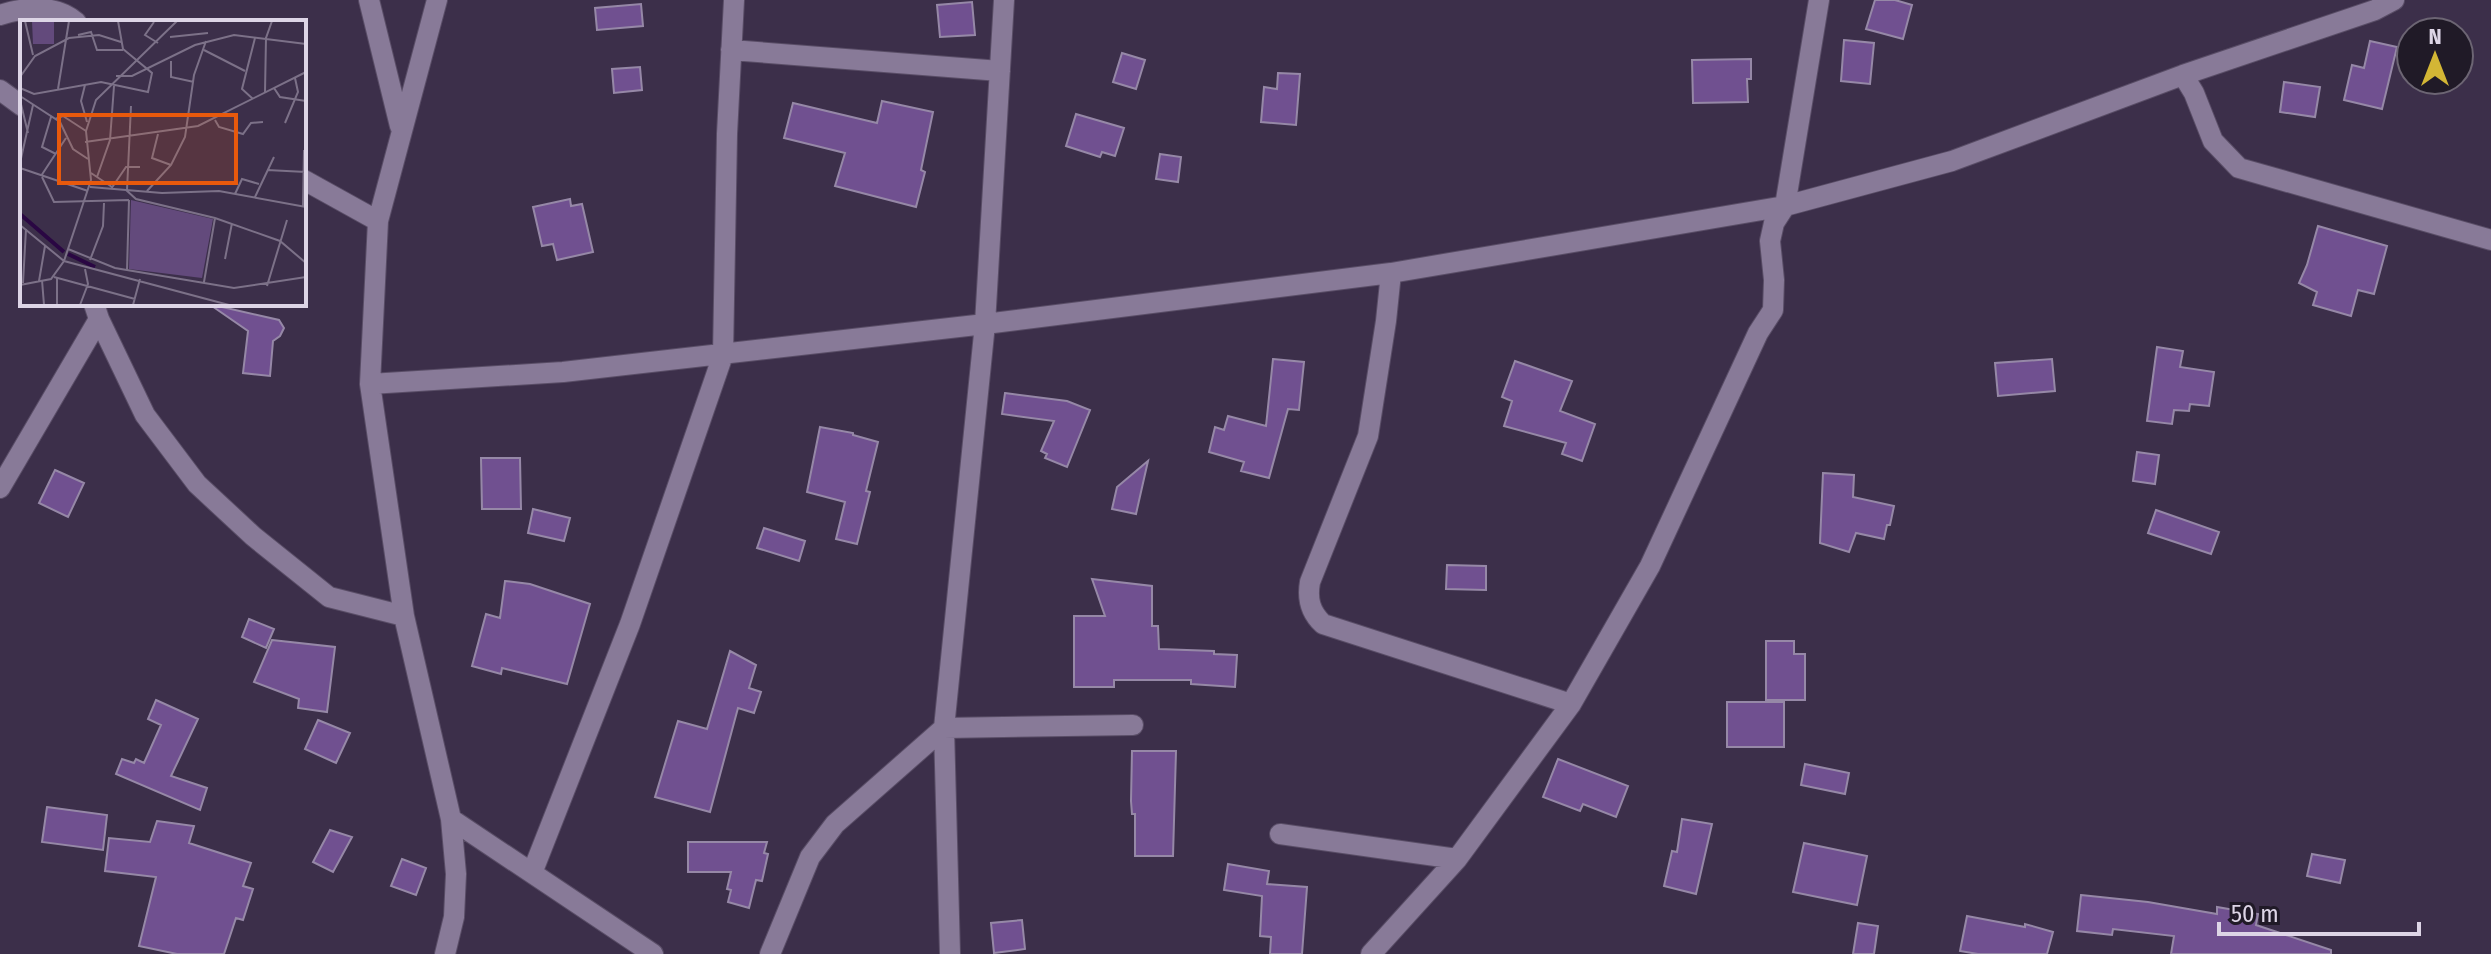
<svg xmlns="http://www.w3.org/2000/svg" width="2491" height="954" font-family="'Fira Sans Condensed',sans-serif">
  <style>
    .building { fill: #705090; stroke: #9688a7; stroke-width: 2 }
    .lines { fill: none; stroke-linecap: round; stroke-linejoin: round }
    .minor-casing { stroke: #594d66; stroke-width: 22 }
    .minor { stroke: #887a98; stroke-width: 20 }
    .inset-river { fill: none; stroke: #2a0743; stroke-width: 4 }
    .inset-road { fill: none; stroke: #7c7188; stroke-width: 2 }
    .view { fill: #e8590c; fill-opacity: 0.15; stroke: #e8590c; stroke-width: 4 }
    .inset-edge { fill: none; stroke: #ddd5e6; stroke-width: 4 }
  </style>
  <rect width="100%" height="100%" fill="#3c2f4a"/>
  <path class="building" d="M1875,0H1895L1912,5L1903,39L1866,29Z
    M972,2L975,35L940,37L937,5Z
    M641,4L643,26L597,30L595,8Z
    M1844,40L1874,43L1870,84L1841,81Z
    M2370,41L2397,47L2382,109L2344,100L2352,65L2364,68Z
    M1122,53L1145,60L1136,89L1113,82Z
    M1751,59V79H1747L1748,102L1693,103L1692,60Z
    M640,67L642,90L614,93L612,69Z
    M1278,73L1300,74L1296,125L1261,122L1264,87L1277,89Z
    M2284,82L2320,87L2315,117L2280,112Z
    M882,101L933,112L921,170L925,172L916,207L835,186L845,153L784,138L793,103L877,123Z
    M1076,114L1124,128L1115,156L1102,152L1100,157L1066,146Z
    M1160,154L1181,157L1178,182L1156,179Z
    M570,199L571,206L582,204L593,252L557,260L553,244L542,246L533,207Z
    M2318,226L2387,246L2374,294L2358,290L2351,316L2313,305L2317,292L2299,283L2307,265Z
    M209,304L279,320L284,328L280,336L273,341L270,376L243,373L248,331Z
    M2157,347L2183,351L2180,367L2214,372L2209,406L2190,404L2189,411L2174,410L2172,424L2147,421Z
    M1273,359L1304,362L1299,410L1288,409L1269,478L1241,471L1244,462L1209,452L1215,427L1224,430L1228,416L1266,426Z
    M2052,359L2055,391L1998,396L1995,363Z
    M1515,361L1572,381L1560,411L1595,424L1582,461L1562,454L1566,443L1504,426L1512,401L1502,397Z
    M1005,393L1067,401L1090,410L1067,467L1045,458L1047,454L1041,451L1054,421L1002,414Z
    M820,427L853,433V435L878,442L866,491L870,492L857,544L836,539L845,502L807,492Z
    M2137,452L2159,455L2155,484L2133,481Z
    M481,458H520L521,509H482Z
    M1148,461L1136,514L1112,509L1117,487Z
    M55,470L84,483L68,517L39,503Z
    M1823,473L1854,475L1853,497L1894,506L1890,525H1887L1884,539L1856,533L1849,552L1820,543Z
    M533,509L570,518L564,541L528,533Z
    M2156,510L2219,532L2211,554L2148,533Z
    M764,528L805,541L799,561L757,548Z
    M1447,565L1486,566V590L1446,589Z
    M1092,579L1152,586V626H1158L1159,649L1214,651V654L1237,655L1235,687L1191,684V680H1114V687H1074V616H1105Z
    M505,581L530,584L590,604L567,684L502,668L501,674L472,666L486,614L500,618Z
    M249,619L274,629L266,648L242,637Z
    M272,640L335,647L327,712L298,708L299,699L254,682Z
    M1766,641H1794V654H1805V700H1766Z
    M730,651L756,665L749,688L761,692L754,713L738,708L710,812L655,797L678,721L707,729Z
    M156,700L198,719L171,776L207,788L200,810L116,774L122,759L134,763L136,759L144,763L161,725L148,719Z
    M1727,702H1784V747H1727Z
    M318,720L350,733L336,763L305,749Z
    M1132,751H1176L1173,856H1135V814H1132L1131,801Z
    M1558,759L1628,786L1616,817L1583,804L1580,811L1543,797Z
    M1805,764L1849,773L1845,794L1801,785Z
    M47,807L107,815L103,850L42,842Z
    M1682,819L1712,824L1696,894L1664,886L1672,851L1677,852Z
    M157,821L194,826L189,843L251,863L243,886L253,889L243,920L236,918L224,954H177L139,946L156,877L105,871L109,838L150,842Z
    M330,830L352,837L333,872L313,862Z
    M688,842H767L764,853L768,854L762,881L756,880L749,908L728,902L731,890L727,889L731,872H688Z
    M1804,843L1867,856L1857,905L1793,892Z
    M2312,854L2345,860L2340,883L2307,876Z
    M402,859L426,868L416,895L391,886Z
    M1228,864L1269,871L1267,884L1307,887L1302,954H1270L1271,937L1260,936L1262,896L1224,890Z
    M2081,895L2148,902L2217,914V907L2258,914L2256,925L2331,950V954H2171L2174,936L2113,929L2112,935L2077,931Z
    M1967,916L2025,927V924L2053,932L2047,954H1978L1960,951Z
    M1022,920L1025,949L994,953L991,923Z
    M1858,923L1878,926L1874,954H1853Z"/>
  <g class="lines">
    <g class="minor-casing">
      <path id="minor" d="M369,0L400,126
        M437,0L378,221L370,384L404,616L451,819L456,874L454,917L445,954
        M0,15C24,7 56,4 76,22
        M731,50L1000,71
        M2183,75L2194,93L2213,141L2239,168L2491,240
        M0,90L22,106
        M304,180L378,221
        M1391,273L1386,321L1368,436L1310,582C1307,599 1310,612 1323,624L1571,704
        M94,304L99,319L145,415L197,484L253,536L329,597L404,616
        M370,384L563,372L985,324L1391,273L1785,206L1952,161L2183,75L2375,10L2394,0
        M0,488L99,319
        M451,819L653,954
        M1280,834L1457,859
        M532,873L630,624L723,355L727,134L734,0
        M770,954L810,857L835,824L944,728L1133,725
        M950,954L944,728L985,324L1004,0
        M1371,954L1457,859L1571,704L1650,566L1758,333L1773,310L1774,280L1770,241L1774,223L1785,206L1819,0"/>
    </g>
    <use href="#minor" class="minor"/>
  </g>
  <g transform="translate(20 20)">
    <rect width="286" height="286" fill="#3c2f4a"/>
    <path d="M12,1H34V24H13ZM111,180L193,199L182,258L109,249Z" fill="#634a7c"/>
    <path class="inset-river" d="M0,194L44,232M48,234L75,247"/>
    <path class="inset-road" d="M5,1L13,35M134,2L125,15L138,23M58,15L71,12L77,30H103M150,17L188,13M184,30L225,51M151,41V57L174,62M96,56H112L175,25L214,15L286,24M0,57L15,36L49,18L79,15L101,22M65,65L61,81L67,102M0,68L14,74L81,62L128,72L132,53L103,29L98,1M254,68L260,77L286,81M38,69L49,1M245,72L246,18L252,1M0,76L40,102L53,129L68,139M233,79L222,69L235,18M0,80L8,113M31,97L22,127L36,134M35,99L43,96L66,111M195,100L199,107L223,114L231,103L243,102M265,103L278,72L275,58M138,114L132,138L151,145M65,122L178,106L286,52M0,143L13,85M0,148L68,171M247,150L286,152M71,153L92,167M21,156L46,118M22,157L34,182L109,180M77,157L90,120L94,66M70,167L142,173L199,171L286,187M91,169L106,147H120M106,170L116,179L195,198L260,221L286,243M107,170L111,86M127,171L151,145L165,117L174,55L186,21M215,174L222,159L239,164M235,177L254,137M283,186L284,130M0,205L44,241L209,285M48,229L95,248L214,268L286,257M205,239L212,203M70,240L83,206L84,183M107,250L109,180M34,257L115,279M22,260L24,285M19,261L25,226M184,262L195,198M3,263L6,209M0,265L31,259L44,241L71,160L66,111L76,80L157,1M247,266L267,200M37,285V258M60,285L68,264L65,249M113,285L120,259"/>
    <path class="view" d="M39,95H216V163H39Z"/>
    <rect width="286" height="286" class="inset-edge"/>
  </g>
  <g transform="translate(2435 56)"><circle r="38" fill="#201a27" stroke="#6c6573" stroke-width="2"/>
  <path d="M0-6L14 30L0 20L-14 30Z" fill="#d3b635"/>
  <text y="-12" font-size="22" font-weight="bold" text-anchor="middle" fill="#ddd5e6">N</text>
  </g>
  <path d="M2219 922v12h200v-12" fill="none" stroke="#ddd5e6" stroke-width="4"/>
  <text x="2231" y="922" font-size="24" fill="#ddd5e6" stroke="#201a27" stroke-width="6" paint-order="stroke">50 m</text>
</svg>
